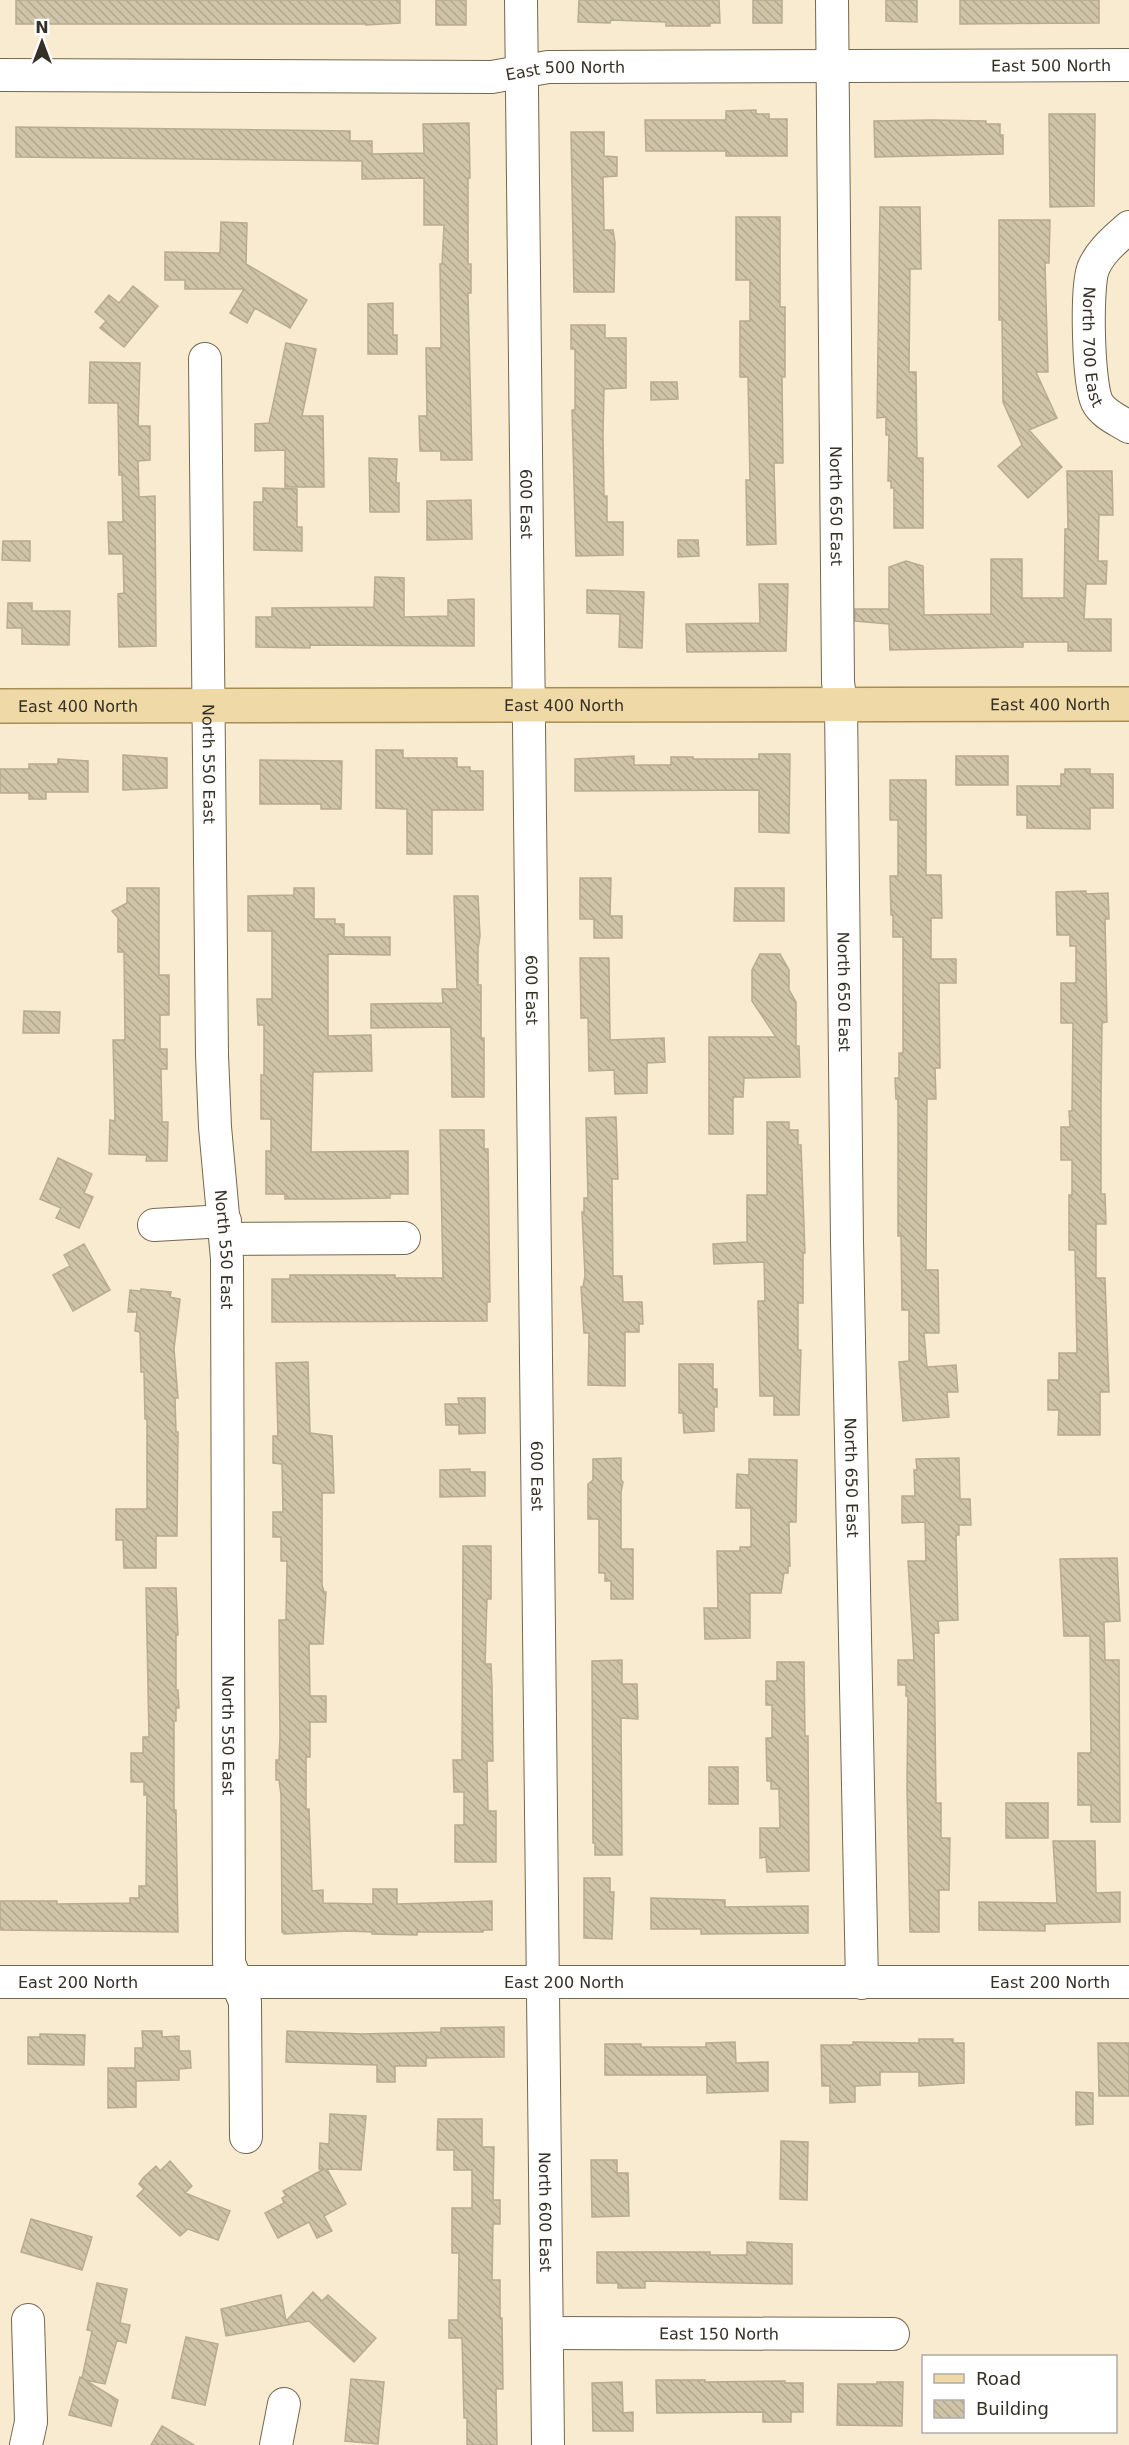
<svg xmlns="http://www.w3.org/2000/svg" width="1129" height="2445" font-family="'DejaVu Sans',sans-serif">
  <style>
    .building { fill: url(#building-back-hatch); stroke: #b7ab91; stroke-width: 1.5 }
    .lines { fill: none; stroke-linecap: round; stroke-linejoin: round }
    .minor-casing { stroke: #736850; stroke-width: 34 }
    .major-casing { stroke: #a78e54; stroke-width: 36 }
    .minor { stroke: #fff; stroke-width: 32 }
    .major { stroke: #efd9a7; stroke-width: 33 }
    .labels { text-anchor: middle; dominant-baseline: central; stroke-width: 4.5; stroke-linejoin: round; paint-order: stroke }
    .street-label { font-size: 16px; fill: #353025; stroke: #fff }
  </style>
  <defs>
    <pattern id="building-back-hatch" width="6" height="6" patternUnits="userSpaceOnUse" patternTransform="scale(1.5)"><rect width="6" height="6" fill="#cfc3a8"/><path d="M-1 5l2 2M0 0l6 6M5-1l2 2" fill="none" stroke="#b2a890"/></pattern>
  </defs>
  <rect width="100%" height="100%" fill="#f8ebcf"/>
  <path class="building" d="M16,0H400V23L366,25V24H16Z
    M436,0H466V25H436Z
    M579,0H719L720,23H710V26H666V22L611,20L610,23L578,22Z
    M753,0H782V23H753Z
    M886,0H917V22L886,21Z
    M960,0H1099V23L960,24Z
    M756,110V114H769V119H787V156H726V151H646L645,120H726V111Z
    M1049,114H1095L1094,206L1050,207Z
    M932,120L986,121V124H1000V135H1003V154L875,157L874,121Z
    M469,123L470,178H468V264H471V293H468L472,460H441V451H420L419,416H427L426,348H441L440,264H442L444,225H424V178L362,179V161L16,157V127L350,131V141H372V154L424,153L423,124Z
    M571,132H604V156L617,157V176L603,177L604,230H613L615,243L614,292H574Z
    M880,207H920L921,269H910L909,372H916L917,458H923V528H894V488H891V481H888L889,435H886V417L877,418Z
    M736,217H780V307H785V377H782L783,463H774L776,544L747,545L746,480H750L748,377H740V321H750V280H736Z
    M999,220H1050L1049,263H1045L1048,372H1036L1057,418L1029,430L1062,467L1028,498L998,466L1022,445L1003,402L1002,320H999Z
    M221,222L247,223L246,264L307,300L290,328L255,308L247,323L230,313L244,289H185V280H165V252L220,253Z
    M133,286L158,306L124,347L100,328L106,321L95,312L109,295L119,303Z
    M393,303V335H397V354H368V304Z
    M571,325H605V338H626V388L604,389L603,435L604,496H607V522H623V555L576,556L572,410H575V349H571Z
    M286,343L316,349L302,416H323L324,487H285V450L255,451V424L269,423Z
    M90,362L140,363L138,426H150V460L138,461L139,497L155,496L156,646L119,647L118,594L124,593L123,554H109L108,522H123L122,475H119L118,403H89Z
    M651,382H677L678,399L651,400Z
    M369,458L397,459L396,483H399V512H370Z
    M1067,471H1112L1113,515H1099L1098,561H1107L1106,584H1086L1084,619H1111V651H1068V642H1023V647L890,650L889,624L855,621V609H889V567L906,561L923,566L924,615L991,614V559H1022V598H1064L1065,529H1068Z
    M263,488L297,489V527H302V551L254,550V502H263Z
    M471,500L472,539L427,540V501Z
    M678,540H698L699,556L678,557Z
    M3,541H30V561L2,560Z
    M375,577L404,578V617L448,616V600L474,599V646L310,645V648L256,647V617H272V608L374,607Z
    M759,584H788L786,651L687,652L686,624L760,623Z
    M587,590L644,592L642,648L619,647L620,614L587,613Z
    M8,603H32V611H70L69,645L22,644V628H7Z
    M376,750H403V758H457V767H470V771H483V810H432V854H407V809L376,808Z
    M759,754H790L789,833L759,832V790L575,791V759L634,756V765H671V757H693V759H759Z
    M123,755L167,758V788L123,790Z
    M956,756H1008V785H956Z
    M58,759L88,761V792H46V799H29V793H0V769H29V764H58Z
    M260,760L342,761L341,809H321V804H260Z
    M1065,769H1090V774H1113V808H1090V829L1027,828V815H1017V786H1061V774H1065Z
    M890,780H926V875H941L942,918H931V959H956V983H939L940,1068H935L936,1099H927L926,1270H938L939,1333H924L927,1367L956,1365L958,1392H947L949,1417L903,1421L899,1362L909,1361V1310H902L901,1236H898V1099H896L895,1078H899V1053H903V937H893V915H891L890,876H898V820H890Z
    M580,878H611L610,916H622V938H594V919H580Z
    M127,888H159V975H169V1015H160V1049H167V1069H161L162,1122H168L167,1161H146L147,1155L109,1154L110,1120L115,1121L113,1040H125L124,952H118V918L112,911L127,903Z
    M294,888H314V919H335V924H344V937H390V955L328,954V1036L371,1035L372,1071L313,1072L311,1152L408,1151V1194H390V1198L335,1199H285V1194H266V1151H271V1119H261V1075H264V1025H258L257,999H272V931H248V896L294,895Z
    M735,888H784V921H734Z
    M1086,891V894L1108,893L1109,919H1105L1107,1022L1102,1023L1101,1098V1194H1105L1106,1224H1096V1278H1105L1109,1392H1100V1435H1058L1059,1410H1048V1380H1059V1353H1077L1075,1250H1069V1195H1072V1160H1061V1127H1070L1069,1111H1072L1073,1023H1061V983H1076V946H1070V935H1057L1056,892Z
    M454,896H478L480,936L478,949V985H481V1038H484V1097H452L451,1027L371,1028V1004L443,1003L442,989H457Z
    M760,954H780L789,970V990L796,1002V1046H799L800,1077L744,1078L743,1097H733V1134H709V1037H776L752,1001V970Z
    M580,958H609L610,1040L664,1038L665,1062L647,1063V1093L615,1094L614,1070L589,1071L588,1018H581Z
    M24,1011L60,1012L59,1033H23Z
    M616,1117L618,1179H612L613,1276H622L623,1302H642L643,1324H639V1332H625V1386L588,1385L589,1333H584L581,1287H583L585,1276L582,1212H584V1198H588L586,1118Z
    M767,1122H789V1130H798V1145H801L805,1253H803V1303H798V1350H801L799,1415H774V1396H760L758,1301H765L764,1262L714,1264L713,1244L747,1242V1195H767Z
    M440,1130H484V1149H488L490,1302H487V1321L272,1322V1279H290V1275H395V1278H443Z
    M58,1158L92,1174L84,1193L93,1197L79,1228L56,1218L61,1208L40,1199Z
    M84,1244L110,1290L73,1311L53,1275L70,1266L64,1255Z
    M141,1289L171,1292L170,1297L180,1299L174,1349L178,1398H175L176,1432H178L177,1536H156V1568H124L123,1540H116V1509H147V1419H145L144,1372H141L140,1332L135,1331L137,1312H128L130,1290L141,1291Z
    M308,1362L310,1433L332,1436L334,1493H322V1585L324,1592H326L323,1644H309L310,1696H326V1722H310V1757H306V1809H309L312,1891L323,1890V1903L373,1904V1889H397V1904L492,1901V1930H483V1932H417V1935L372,1934V1932L348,1931L284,1934L282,1932L281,1795L279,1780H276V1760H279L280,1736L279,1620H286L287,1561H281V1537H273V1512H283L282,1464L273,1463V1436H278L276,1363Z
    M679,1364H713V1389H717V1407H714V1431L684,1433L683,1413H679Z
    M458,1398H485V1433L459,1434V1425H446L445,1404H459Z
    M621,1458V1480L623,1482L621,1492V1549H633V1599H611V1581H605V1573H599V1519H588V1484L593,1480V1459Z
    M959,1458L960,1499H970L971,1525H959V1535H956L958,1620L938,1621L939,1633H934L936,1803H941V1838H950L949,1890H939V1932H910L907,1787L908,1696H906V1685H898V1660H914L908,1561H926L925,1522L902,1523V1496H915L914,1470H917L916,1459Z
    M749,1459L797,1460L796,1522H789L790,1566H788V1573H784L781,1593H750V1638L705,1639L704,1608H718L717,1551H740V1547H751V1508H736L737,1474L749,1475Z
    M470,1469V1472H485V1496L440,1497V1470Z
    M463,1546H491V1599H487L485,1664H491L492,1686L493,1761H487L488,1811H496V1862H455V1825H464V1792H454L453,1760H462Z
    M1117,1558L1120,1621L1104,1622L1105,1660H1119L1120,1822H1091V1805H1078V1753H1091L1090,1636H1064L1060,1559Z
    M146,1588H176L178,1635H176V1690H178L179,1708H176V1721H174V1810H176L178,1932L0,1930V1901H57V1904L130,1903V1898H139V1886H146L147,1795H144V1782H131V1753H143V1737H149Z
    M622,1660V1684H637L638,1719L621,1718L622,1855H595V1843H593L592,1661Z
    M777,1662H804L805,1736H808L809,1871L767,1872L766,1857L760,1858V1828H780L779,1789H771V1781H767L766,1738H772V1705H766V1681H777Z
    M709,1767H738V1804H709Z
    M1006,1803H1048V1838H1006Z
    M1053,1841H1095L1096,1893L1120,1892V1922L1045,1924V1931L979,1930V1902L1057,1903Z
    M584,1878H610V1892H614L612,1939L584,1938Z
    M651,1898L725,1900V1907L808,1906V1933L701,1934V1929H651Z
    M504,2027V2057L426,2058V2066H395V2082H377V2065L286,2062L287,2031L362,2034L441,2032V2028Z
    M142,2031H162V2037L179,2036V2051H190L191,2068L179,2069V2080L136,2081V2107L108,2108V2068H135V2048H143Z
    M40,2034L85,2035L84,2065L28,2064V2037H40Z
    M919,2039H953V2043H964V2083L919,2086V2072H880V2085L855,2086V2102L830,2103V2086H822L821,2045H853V2042L919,2043Z
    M735,2042L736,2063L768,2062V2091L707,2093V2075H605V2044H641V2047H706V2043Z
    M1098,2043H1129V2096H1099Z
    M1076,2092L1093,2093V2124L1076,2125Z
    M330,2114L366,2116L361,2170L327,2169L346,2204L324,2216L332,2231L317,2238L309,2222L278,2238L265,2213L284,2203L282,2198L286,2196L283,2191L324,2169H319L320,2143L329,2144Z
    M438,2119H482V2147H494L493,2200H500V2224H493L492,2280H500V2318H502L503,2389H496L497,2445H467V2418H464L462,2338H449V2320H458L459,2253H452V2208H472V2170H454V2150H437Z
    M781,2141L808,2142L807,2200L780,2199Z
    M591,2160H617V2173H628L629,2216L592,2217Z
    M170,2161L192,2186L185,2193L230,2211L218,2240L188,2229L180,2236L137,2196L144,2189L139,2184L143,2178L156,2166L160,2171Z
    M31,2219L92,2237L82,2270L21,2252Z
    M747,2242L792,2244V2284L645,2281V2288H618V2283H597V2252H710V2255H747Z
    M97,2283L127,2289L120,2323L130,2325L126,2343L117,2340L105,2384L85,2380L118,2400L111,2426L69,2415L80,2377L82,2378L92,2331L87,2330Z
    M313,2292L322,2301L328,2295L376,2338L354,2362L309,2321L226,2336L221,2309L281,2295L286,2321Z
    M186,2337L218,2344L205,2405L172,2398Z
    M351,2379L384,2382L378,2444L345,2441Z
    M656,2380H705V2382L785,2381V2383H803V2412H791V2422H763V2412L657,2413Z
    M622,2382L623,2413L633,2412V2431H593L592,2383Z
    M877,2382H903L902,2426L837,2425L838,2384H877Z
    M162,2426L194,2445H151Z"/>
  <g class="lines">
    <g class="minor-casing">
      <g id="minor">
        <path id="s1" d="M521,0L548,2445"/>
        <path id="s2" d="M832,0L838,682L841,704L847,1241L862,1983"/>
        <path id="s3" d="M0,75L492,77L548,67L1129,65"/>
        <path id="s4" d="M1129,227C1116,239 1100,251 1093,269C1086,289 1088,383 1097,402C1103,414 1118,420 1129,427"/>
        <path id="s5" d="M205,359L212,1055L215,1127L227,1259L229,1963L245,2002L246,2137"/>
        <path d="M154,1225L225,1221"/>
        <path d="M226,1239L404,1238"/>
        <path id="s6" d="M0,1982H1129"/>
        <path id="s7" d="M547,2333L893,2334"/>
        <path d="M26,2445L31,2422L28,2320"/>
        <path d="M276,2445L284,2404"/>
      </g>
    </g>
    <g class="major-casing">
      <g id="major">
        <path id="s8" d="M0,706L1129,704"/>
      </g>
    </g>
    <use href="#minor" class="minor"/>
    <use href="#major" class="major"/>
  </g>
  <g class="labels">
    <g class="street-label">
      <text stroke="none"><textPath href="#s3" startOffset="1052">East 500 North</textPath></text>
      <text stroke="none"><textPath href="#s3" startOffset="566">East 500 North</textPath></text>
      <text stroke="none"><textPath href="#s4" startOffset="134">North 700 East</textPath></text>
      <text stroke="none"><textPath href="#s1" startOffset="504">600 East</textPath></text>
      <text stroke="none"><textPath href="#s2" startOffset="506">North 650 East</textPath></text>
      <text stroke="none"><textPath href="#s8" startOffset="1050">East 400 North</textPath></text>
      <text stroke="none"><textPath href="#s8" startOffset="564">East 400 North</textPath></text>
      <text stroke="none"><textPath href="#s8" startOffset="78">East 400 North</textPath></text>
      <text stroke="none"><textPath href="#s5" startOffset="405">North 550 East</textPath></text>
      <text stroke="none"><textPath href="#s1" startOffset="990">600 East</textPath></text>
      <text stroke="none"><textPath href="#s2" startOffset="992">North 650 East</textPath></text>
      <text stroke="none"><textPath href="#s5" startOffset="891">North 550 East</textPath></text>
      <text stroke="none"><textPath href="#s1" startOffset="1476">600 East</textPath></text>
      <text stroke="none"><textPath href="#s2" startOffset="1478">North 650 East</textPath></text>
      <text stroke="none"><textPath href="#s5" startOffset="1377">North 550 East</textPath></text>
      <text stroke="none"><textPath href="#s6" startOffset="564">East 200 North</textPath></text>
      <text stroke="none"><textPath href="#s6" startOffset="78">East 200 North</textPath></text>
      <text stroke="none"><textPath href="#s6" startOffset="1050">East 200 North</textPath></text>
      <text stroke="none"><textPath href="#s1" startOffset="2212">North 600 East</textPath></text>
      <text stroke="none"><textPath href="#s7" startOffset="172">East 150 North</textPath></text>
    </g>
  </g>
  <rect x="922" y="2355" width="195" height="78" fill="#ffffff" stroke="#aeaca8" stroke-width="1.5"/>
  <rect x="934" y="2374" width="30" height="9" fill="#efd9a7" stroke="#aeaca8" stroke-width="1.5"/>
  <text x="976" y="2385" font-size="18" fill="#353025">Road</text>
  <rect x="934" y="2400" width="30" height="18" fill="url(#building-back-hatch)" stroke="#aeaca8" stroke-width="1.5"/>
  <text x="976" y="2415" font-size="18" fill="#353025">Building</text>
  <g transform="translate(42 42)" stroke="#ffffff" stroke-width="4.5" paint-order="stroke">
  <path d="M0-4.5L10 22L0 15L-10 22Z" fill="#353025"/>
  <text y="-9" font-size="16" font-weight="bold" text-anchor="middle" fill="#353025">N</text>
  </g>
</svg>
